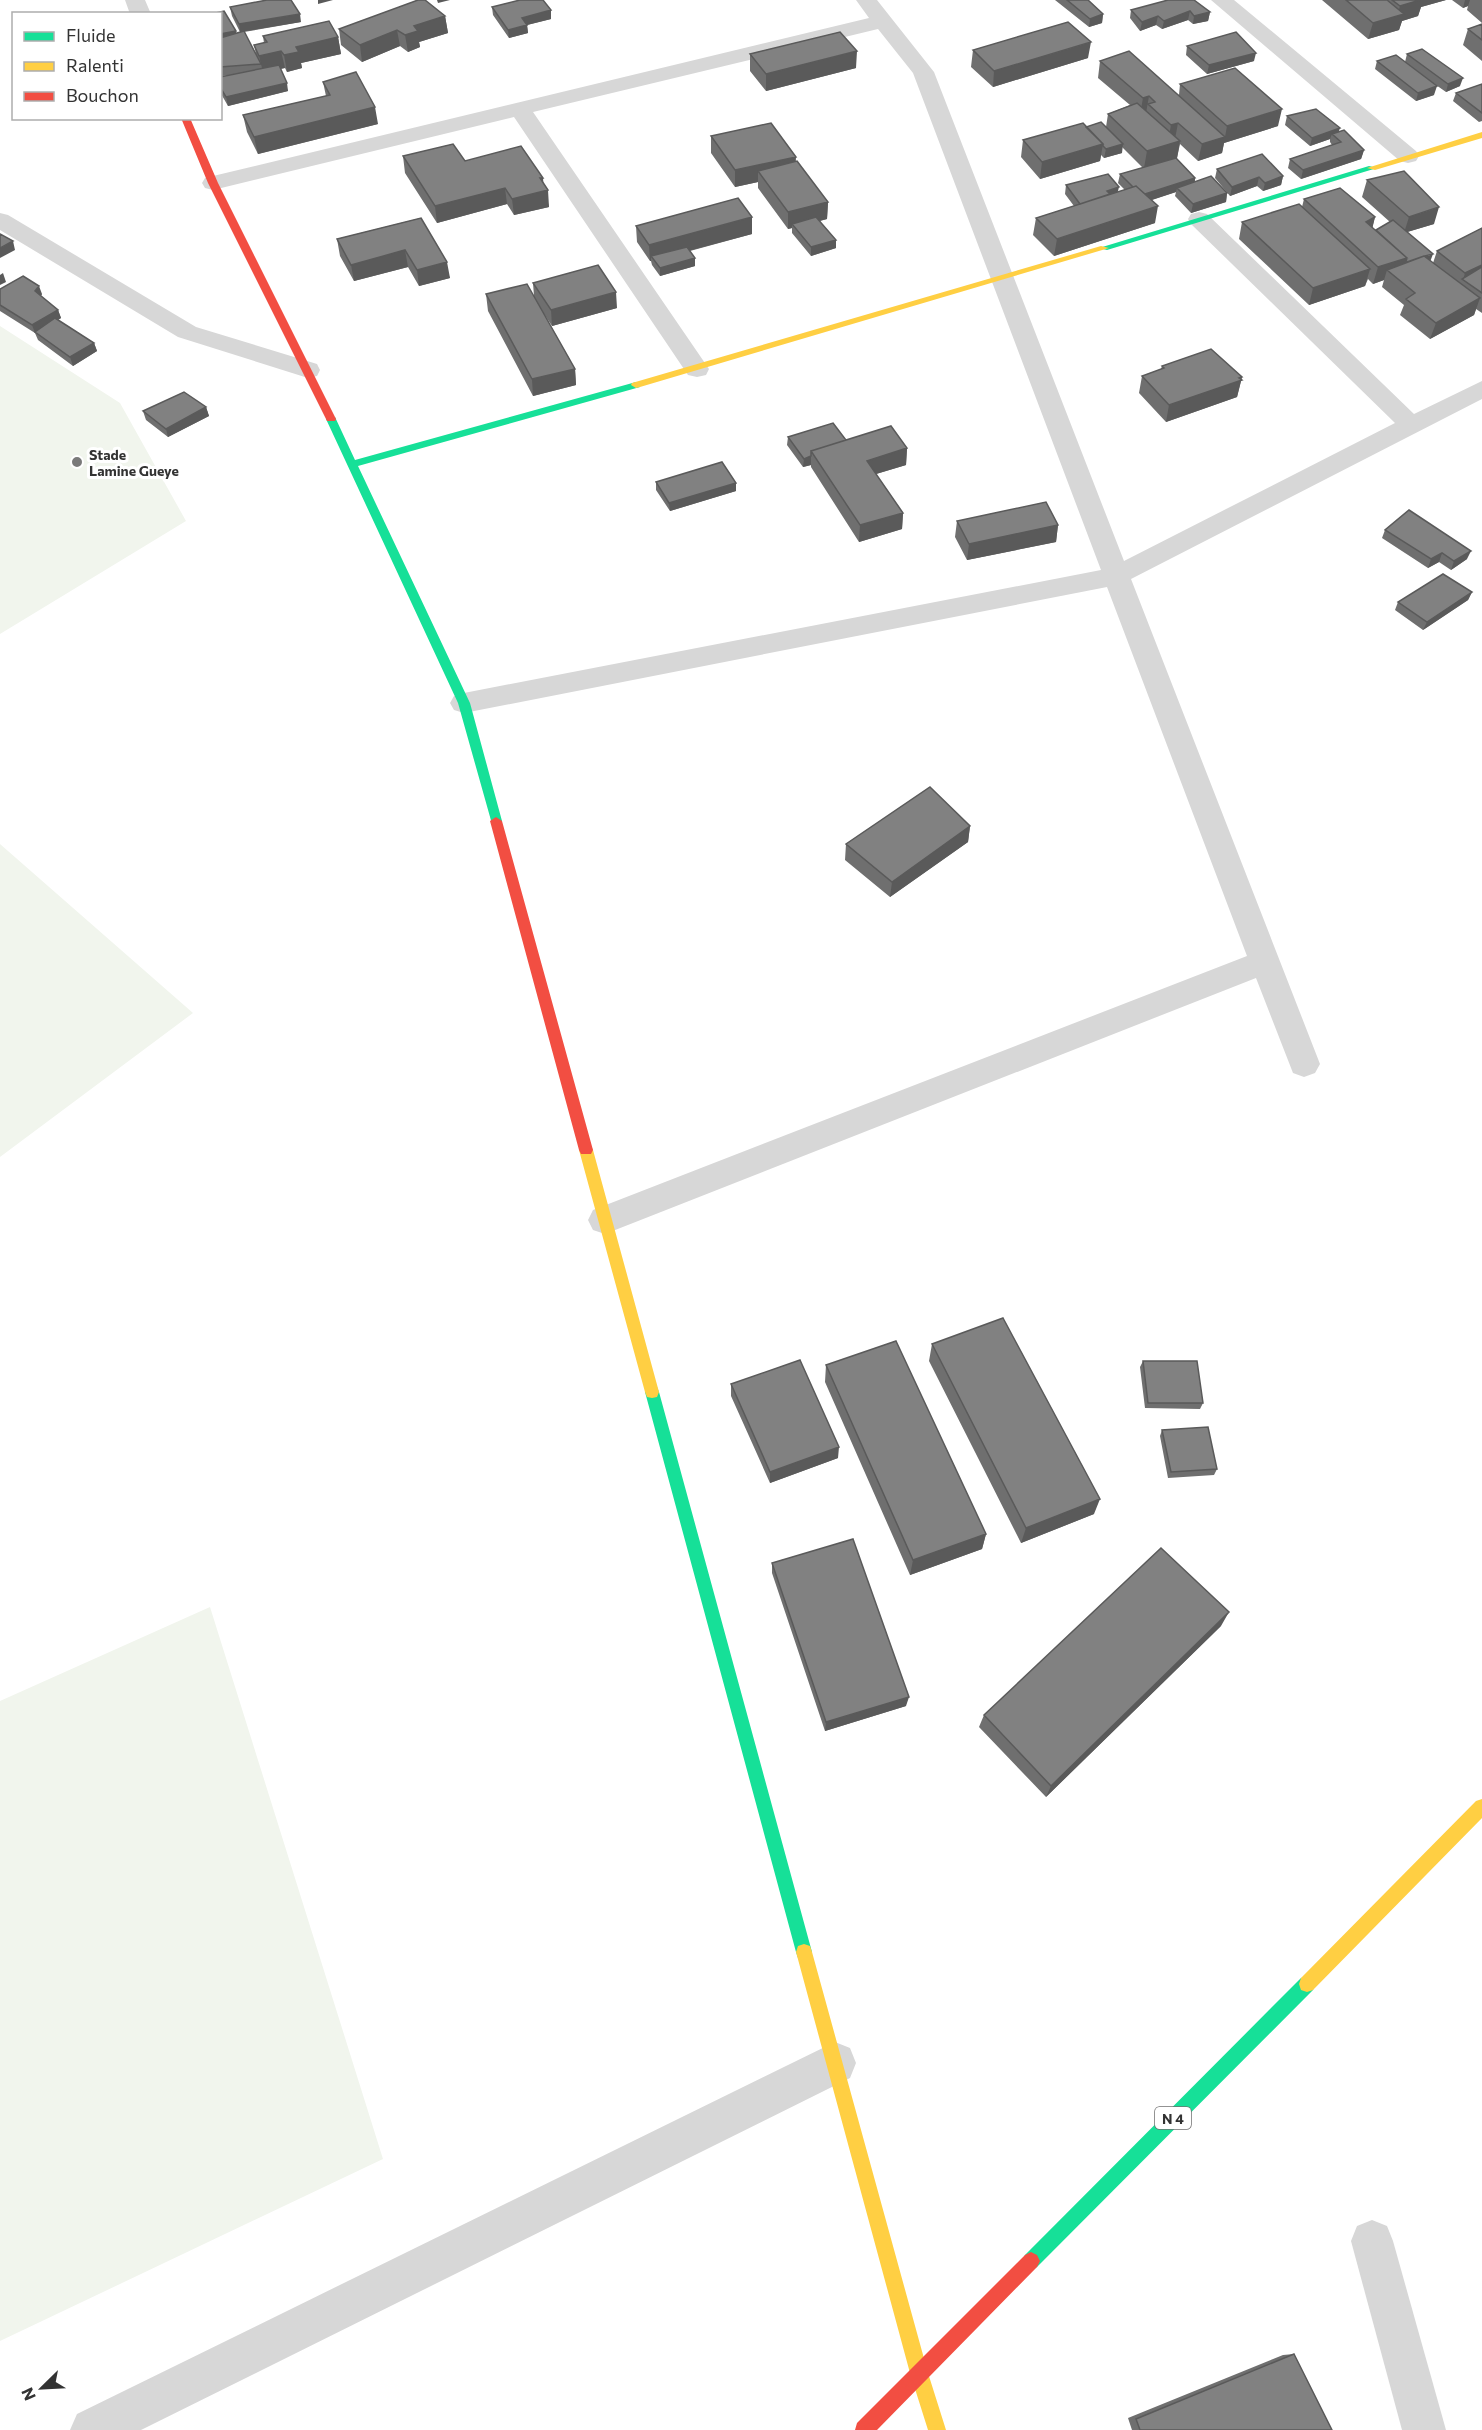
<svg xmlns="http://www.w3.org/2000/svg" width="1482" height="2430" font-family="Commissioner,sans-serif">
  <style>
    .green { fill: #f1f5ed }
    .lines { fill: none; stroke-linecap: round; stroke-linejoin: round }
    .lane { fill: #d7d7d7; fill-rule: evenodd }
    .street { fill: #d7d7d7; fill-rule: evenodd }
    .fast { fill: #16e098; fill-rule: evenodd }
    .slow { fill: #ffcf43; fill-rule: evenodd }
    .jam { fill: #f24e42; fill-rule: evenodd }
    .wall { fill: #6f6f6f }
    .shaded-wall { fill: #5a5a5a }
    .building { fill: #818181; stroke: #5a5a5a; stroke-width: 1.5 }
    .poi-dot { fill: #7a7a7a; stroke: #fff; stroke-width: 2 }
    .labels { text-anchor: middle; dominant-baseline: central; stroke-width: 6; stroke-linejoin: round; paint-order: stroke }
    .far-poi-label { font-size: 14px; font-weight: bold; fill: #333; stroke: #fff; text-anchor: start }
    .shield { fill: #fff; stroke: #707070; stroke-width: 1.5 }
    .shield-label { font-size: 14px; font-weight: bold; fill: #333 }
  </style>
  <rect width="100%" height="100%" fill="#fff"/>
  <path class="green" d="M0,326L120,403L186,521L0,634Z
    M0,844L193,1013L0,1157Z
    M210,1607L383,2159L0,2341V1701Z"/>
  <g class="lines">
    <path class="lane" d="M1372,2220L1387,2226L1393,2241L1446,2430H1402L1351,2241L1357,2226Z"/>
    <path class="street" d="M125,0H145L151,14H130Z
      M856,0H877L934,72L1124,561L1395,423L1191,224L1188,219L1191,214L1199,212L1207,214L1414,414L1482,381V399L1131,579L1320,1064L1315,1073L1304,1077L1293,1073L1256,978L605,1234L593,1230L588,1220L593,1210L1247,956L1107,587L464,713L454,710L450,703L454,696L464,693L1101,570L913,73L878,29L533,112L709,369L706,375L697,377L688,375L514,117L213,190L205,188L202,183L205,178L213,176L869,18Z
      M1211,0H1234L1416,151L1419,156L1416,161L1408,163L1400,161Z
      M0,213L8,215L196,327L317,364L320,370L317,376L308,378L178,337L0,230Z
      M835,2042L850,2048L856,2063L850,2078L141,2430H70L77,2414Z"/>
    <path class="fast" d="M1369,166L1377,168L1107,250L1099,248Z
      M636,382L640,383V387L358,466L470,703L502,821L500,824H492L458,703L326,419L327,417H335L355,460Z
      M652,1386L657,1387L659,1392L812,1952L810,1958L804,1960L798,1958L796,1952L645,1392L647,1387Z
      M1307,1976L1313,1978L1315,1984L1313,1990L1037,2267L1031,2270L1025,2267L1022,2261L1025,2255L1301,1978Z"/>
    <path class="slow" d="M1482,132V138L1375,170L1367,168Z
      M1101,246L1109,248L640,387L636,388L631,385L632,383Z
      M586,1144L591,1146L593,1150L659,1392L657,1397L652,1398L647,1397L645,1392L579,1150L581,1146Z
      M1482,1799V1818L1313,1990L1307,1992L1301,1990L1299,1984L1301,1978L1476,1801Z
      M804,1944L810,1946L812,1952L928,2373L946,2430H928L910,2373L796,1952L798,1946Z"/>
    <path class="jam" d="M181,118H190L218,183L336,419L335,421H327L208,183Z
      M496,817L502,821L593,1150L591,1154H581L579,1150L490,821Z
      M1031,2252L1037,2255L1040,2261L1037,2267L877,2430H855L857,2423L1025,2255Z"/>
  </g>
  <path class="wall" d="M1055,0H1088L1103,14L1102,23L1089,27Z
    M1322,0H1446L1421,7L1418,16L1402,21L1399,30L1368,39Z
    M1452,0H1482V23L1467,10L1468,6L1463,8Z
    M230,7L301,22L244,32L256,54L254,45L264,43L263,36L338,37L341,54L301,63L302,68L287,72L285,68L280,69L288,91L228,106L220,92V77L233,75L222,76L220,72V14L236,31V33L240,32L232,16Z
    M492,7L551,19L527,25L528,33L509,38L493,15Z
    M1131,10L1210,12L1208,21L1193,24L1188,20L1162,29L1156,25L1140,31L1130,18Z
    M445,16L448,33L419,42L420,47L408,52L400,46L362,62L341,45L339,29Z
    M1482,24V61L1463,45L1468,29Z
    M1187,46L1254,61L1207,74L1186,55Z
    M973,50L1088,58L993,87L971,67Z
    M750,54L856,68L766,91L750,71Z
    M1407,54L1460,86L1446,92L1426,78L1434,95L1416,101L1375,69L1377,61L1405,62Z
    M1100,61L1179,95L1180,84L1278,126L1224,143L1222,153L1198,161L1180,144L1177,158H1176L1195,178V182L1227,193L1226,202L1191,213L1175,196L1176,192L1151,200L1155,223L1054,256L1033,235L1036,218L1074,206L1065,194L1066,185L1118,192L1125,190L1118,183L1120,174L1143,168L1122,147V153L1104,158L1101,155L1100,161L1040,179L1021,157L1023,140L1086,127H1106L1108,114L1130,105L1098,78Z
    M323,82L378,124L258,154L247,132L243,115L326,96Z
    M1482,84V121L1479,122L1453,101L1456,93Z
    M1287,116L1339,131L1364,150L1361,159L1301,179L1288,168L1290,159L1332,145L1330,142V139L1310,146L1285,125Z
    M711,136L796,161L828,202L827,219L820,221L836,248L811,256L792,233V228L788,229L758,188V182L735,187L711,153Z
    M403,156L465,161L543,183L549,207L514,215L507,204L437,223L405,173Z
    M1217,169L1283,176L1281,185L1263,191L1257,186L1230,196L1215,178Z
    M1367,180L1434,224L1407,232L1433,263L1437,251L1482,228V313L1476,309L1474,315L1430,339L1400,315L1404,305L1382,287L1384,280L1373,284L1368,279L1365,286L1309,305L1239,239L1242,222L1302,207L1304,199L1375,217L1372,228L1376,230L1390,222L1362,197Z
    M421,218L450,278L419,286L408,267L354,281L340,256L337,239Z
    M636,226L752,234L690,251L695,266L660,276L652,265L651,261H650L637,242Z
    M533,283L617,308L552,326L544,314L575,369L576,385L533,396L488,311L486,294L534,296Z
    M0,289L42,294L41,296L58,310L61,318L58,320L94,343L97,351L73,366L38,340L35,333L0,311Z
    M1162,366L1242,377L1237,397L1166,422L1139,393L1142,376L1161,369Z
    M206,407L209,416L168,437L146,420L143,411Z
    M788,437L846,440L907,448L906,465L876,474L903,513L902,529L859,542L811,467V465L803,467L787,445Z
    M656,482L736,491L670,511L656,490Z
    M957,521L1058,525L1056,542L967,560L955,537Z
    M1385,530L1467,559L1451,570L1439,562L1428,568L1382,538Z
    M1472,592L1468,600L1423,630L1395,610L1398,602Z
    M970,826L968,842L890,897L845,860L846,844Z
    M932,1344L1094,1514L1021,1543L929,1361Z
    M1143,1361L1203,1403L1200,1409L1145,1408L1140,1367Z
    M826,1365L986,1534L982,1549L910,1575L825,1382Z
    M731,1384L838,1458L770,1483L731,1396Z
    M1162,1430L1217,1469L1214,1475L1168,1478L1160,1436Z
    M772,1563L906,1706L825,1731L772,1573Z
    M1221,1626L1046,1797L979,1727L984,1715Z
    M1294,2354L1332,2430H1132L1128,2418L1283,2355Z"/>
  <path class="shaded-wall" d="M318,0H333L318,4Z
    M437,0H450L438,3Z
    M1419,0H1446L1421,7L1418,16L1402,21L1399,30L1368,39L1373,23L1397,16L1400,6Z
    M1465,0H1470L1468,6L1463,8Z
    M551,10V19L527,25L528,33L509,38L508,30L522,18Z
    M1190,11L1188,20L1162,29L1164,21Z
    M1210,12L1208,21L1193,24L1194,16Z
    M300,14L301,22L240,32L239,24Z
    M1103,14L1102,23L1089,27L1090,19Z
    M445,16L448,33L419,42L420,47L408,52L405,35L414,26Z
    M1158,16L1156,25L1140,31L1142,22Z
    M397,30L400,46L362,62L360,45Z
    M236,31L237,40L220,43V34Z
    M338,37L341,54L301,63L302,68L287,72L284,55L296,47Z
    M1091,42L1088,58L993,87L994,71Z
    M281,51L285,68L263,72L259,56Z
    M857,51L856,68L766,91V74Z
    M1256,53L1254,61L1207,74L1209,65Z
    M1463,78L1460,86L1446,92L1448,84Z
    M287,83L288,91L228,106L226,97Z
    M1437,86L1434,95L1416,101L1418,93Z
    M1149,96L1146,113L1140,115L1143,98Z
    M375,107L378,124L258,154L254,137Z
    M1282,109L1278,126L1224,143L1222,153L1198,161L1202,144L1225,137L1227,126Z
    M1178,123L1175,139L1168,142L1171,125Z
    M1340,128L1337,137L1332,134L1330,139L1310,146L1312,138Z
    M1180,141L1177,158L1144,168L1147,151Z
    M1103,144L1100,161L1040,179L1042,162Z
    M1123,144L1122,153L1104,158L1106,149Z
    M1364,150L1361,159L1301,179L1303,170Z
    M796,157L795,174L758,171V182L735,187V170Z
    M1283,176L1281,185L1263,191L1265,183Z
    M1259,177L1257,186L1230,196L1232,187Z
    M540,178H543L544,191L548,190L549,207L514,215L512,199Z
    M1195,178L1194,186L1177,188L1176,192L1140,204L1141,195Z
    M1119,187L1117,195L1105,199L1107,191Z
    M505,188L507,204L437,223L435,206Z
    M1227,193L1226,202L1191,213L1193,204Z
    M828,202L827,219L794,227L792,224V228L788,229V212Z
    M1158,206L1155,223L1054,256L1057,239Z
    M1439,207L1434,224L1404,233L1409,217Z
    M752,217V234L654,260L651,256V261H650L649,245Z
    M1375,217L1371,234L1366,222Z
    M836,240V248L811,256V247Z
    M13,241L15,250L0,258V248Z
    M405,250L408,267L354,281L351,265Z
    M1433,254L1430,262L1407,263Z
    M695,258V266L660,276V268Z
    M1407,258L1402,275L1387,270L1384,280L1373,284L1378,267Z
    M447,262L450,278L419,286L417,270Z
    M1482,265V279L1463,280L1465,273Z
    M1370,269L1365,286L1309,305L1313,288Z
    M3,273L6,282L0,285V275Z
    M39,286L42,294L38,300L35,291Z
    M616,292L617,308L552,326L551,310Z
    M1480,298L1474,315L1430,339L1436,323Z
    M58,310L61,318L35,333L32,325Z
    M94,343L97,351L73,366L70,357Z
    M575,369L576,385L533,396L532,379Z
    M1242,377L1237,397L1166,422L1169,405Z
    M206,407L209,416L168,437L166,429Z
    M907,448L906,465L866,477L867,461Z
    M811,456V465L803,467L804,459Z
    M736,483V491L670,511L669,503Z
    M903,513L902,529L859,542L860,525Z
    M1058,525L1056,542L967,560L969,544Z
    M1471,551L1467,559L1451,570L1454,561Z
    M1442,553L1439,562L1428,568L1431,559Z
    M1472,592L1468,600L1423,630L1427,622Z
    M970,826L968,842L890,897L892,882Z
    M839,1447L838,1458L770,1483V1472Z
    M1100,1499L1094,1514L1021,1543L1026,1528Z
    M986,1534L982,1549L910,1575L913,1560Z
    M1229,1612L1221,1626L1046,1797L1051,1786Z
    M909,1697L906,1706L825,1731L826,1722Z"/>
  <path class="building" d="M267,0H291L300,14L239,24L230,7Z
    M418,0H425L445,16L414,26L418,31L405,35L397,30L360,45L339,29Z
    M520,0H543L551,10L522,18L527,25L508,30L492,7Z
    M1067,0H1088L1103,14L1090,19Z
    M1168,0H1194L1210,12L1194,16L1190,11L1164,21L1158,16L1142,22L1131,10Z
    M1346,0H1387L1404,14L1373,23Z
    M1392,0H1420L1400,6Z
    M224,11L236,31L220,34V14H211Z
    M329,21L338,37L296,47L299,52L284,55L281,51L259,56L254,45L267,42L263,36Z
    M1068,22L1091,42L994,71L973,50Z
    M1482,24V40L1468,29Z
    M244,31L261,64L220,67V38Z
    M840,32L857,51L766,74L750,54Z
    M1236,32L1256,53L1209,65L1187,46Z
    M1422,49L1463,78L1448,84L1407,54Z
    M1129,51L1225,137L1202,144L1178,123L1171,125L1148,104L1155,102L1149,96L1143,98L1100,61Z
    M1396,55L1437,86L1418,93L1377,61Z
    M279,65L287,83L226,97L220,87V77Z
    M1235,68L1282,109L1227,126L1180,84Z
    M356,72L375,107L254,137L243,115L330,95L323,82Z
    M1482,84V113L1456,93Z
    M1137,103L1180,141L1147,151L1108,114Z
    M1316,109L1340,128L1312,138L1287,116Z
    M1101,122L1123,144L1106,149L1103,146V144L1086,127Z
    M771,123L796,157L735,170L711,136Z
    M1083,123L1103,144L1042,162L1023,140Z
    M1344,130L1364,150L1303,170L1290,159L1341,142L1332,134Z
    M453,144L465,161L521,146L543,178H540L548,190L512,199L505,188L435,206L403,156Z
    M1262,154L1283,176L1265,183L1259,177L1232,187L1217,169Z
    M1176,158L1195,178L1145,194L1136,186L1133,187L1120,174Z
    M797,161L828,202L788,212L758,171Z
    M1404,171L1439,207L1409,217L1367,180Z
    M1108,174L1119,187L1107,191L1110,194L1080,204L1066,185Z
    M1211,176L1227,193L1193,204L1177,188Z
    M1136,186L1158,206L1057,239L1036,218Z
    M1340,188L1375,217L1366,222L1407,258L1378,267L1304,199Z
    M738,198L752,217L649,245L636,226Z
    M1299,204L1370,269L1313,288L1242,222Z
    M816,217L836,240L811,247L792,224Z
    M421,218L447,262L417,270L405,250L351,265L337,239Z
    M1393,220L1433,254L1425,256H1424L1407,262H1406L1407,258L1376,230Z
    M1482,228V265L1465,273L1437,251Z
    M0,234L13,241L0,248Z
    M687,247L695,258L660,268L651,256Z
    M1424,256L1480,298L1436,323L1406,299L1415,293L1387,270Z
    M598,265L616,292L551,310L533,283Z
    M1482,267V293L1462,279Z
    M23,276L39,286L35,291L58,310L32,325L0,305V289Z
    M527,284L575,369L532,379L486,294Z
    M55,318L94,343L70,357L35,332Z
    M1211,349L1242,377L1239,378L1242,380L1169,405L1142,376L1164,368L1162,366Z
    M184,392L206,407L166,429L143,411Z
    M833,423L846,440L811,451V456L804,459L788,437Z
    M891,426L907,448L867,461L903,513L860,525L811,451Z
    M722,462L736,483L669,503L656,482Z
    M1046,502L1058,525L969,544L957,521Z
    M1409,510L1471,551L1454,561L1442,553L1431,559L1385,530Z
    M1443,574L1472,592L1427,622L1398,602Z
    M930,787L970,826L892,882L846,844Z
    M1003,1318L1100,1499L1026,1528L932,1344Z
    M896,1341L986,1534L913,1560L826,1365Z
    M800,1360L839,1447L770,1472L731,1384Z
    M1143,1361H1197L1203,1403H1148Z
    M1208,1427L1217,1469L1171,1472L1162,1430Z
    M853,1539L909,1697L826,1722L772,1563Z
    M1161,1548L1229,1612L1051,1786L984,1715Z
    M1294,2354L1332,2430H1140L1136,2419Z"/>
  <circle class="poi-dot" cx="77" cy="462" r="6"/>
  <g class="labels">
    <g class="far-poi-label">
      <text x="89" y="454">Stade<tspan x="89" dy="16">Lamine Gueye</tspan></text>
    </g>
    <rect class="shield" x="1155" y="2107" width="36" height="22" rx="4.5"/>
    <g class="shield-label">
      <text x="1173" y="2118">N 4</text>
    </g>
  </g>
  <rect x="12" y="12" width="210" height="108" fill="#ffffff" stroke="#adadad" stroke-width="1.5"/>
  <rect x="24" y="32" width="30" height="9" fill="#16e098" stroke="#adadad" stroke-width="1.5"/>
  <text x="66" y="42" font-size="18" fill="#333333">Fluide</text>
  <rect x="24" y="62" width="30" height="9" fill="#ffcf43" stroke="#adadad" stroke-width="1.5"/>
  <text x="66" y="72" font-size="18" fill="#333333">Ralenti</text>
  <rect x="24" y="92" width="30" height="9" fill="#f24e42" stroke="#adadad" stroke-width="1.5"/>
  <text x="66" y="102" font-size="18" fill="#333333">Bouchon</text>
  <g transform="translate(42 2388) rotate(246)" stroke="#ffffff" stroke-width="4.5" paint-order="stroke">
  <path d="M0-4.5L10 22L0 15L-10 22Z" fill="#333333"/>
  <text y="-9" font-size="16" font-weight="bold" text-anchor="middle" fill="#333333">N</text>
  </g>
</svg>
